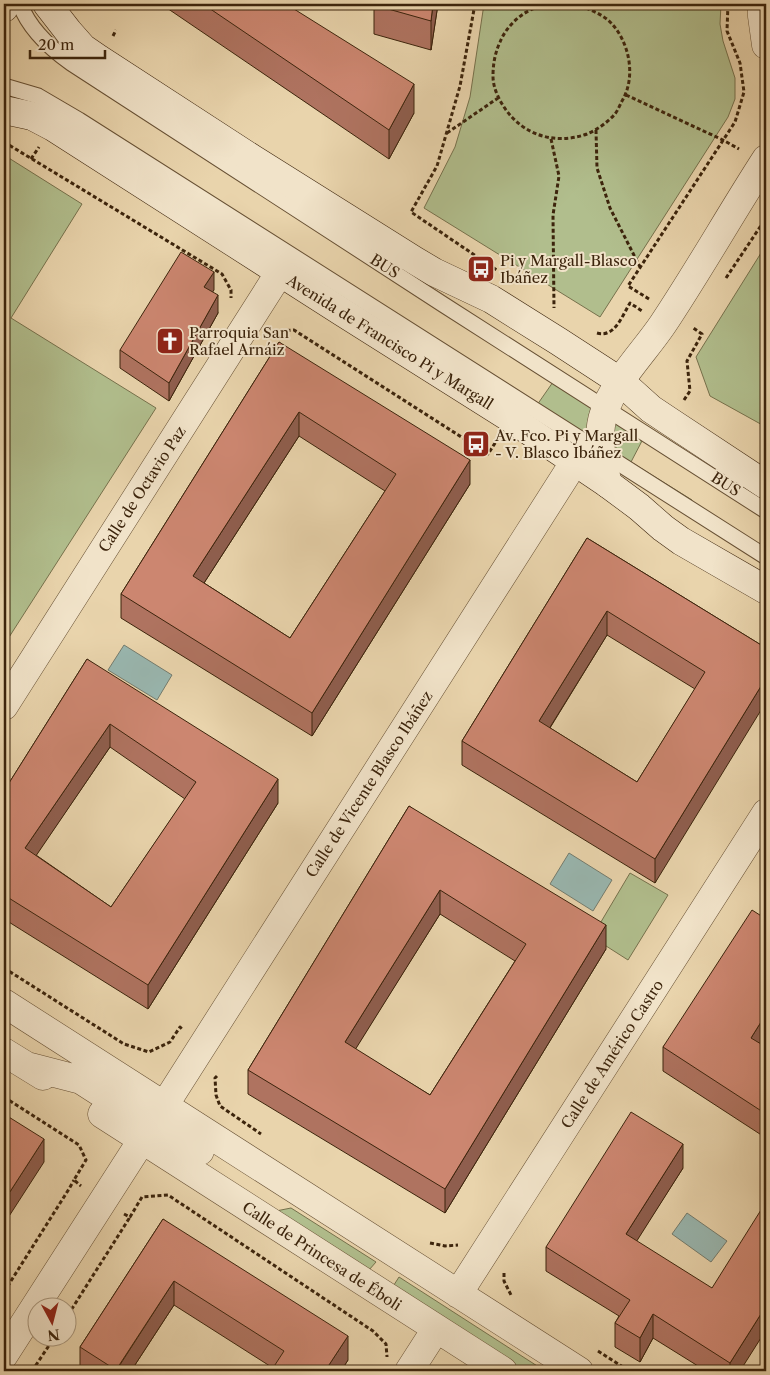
<svg xmlns="http://www.w3.org/2000/svg" width="770" height="1375" font-family="'Libre Caslon Text',serif">
  <style>
    .green { fill: #b1be8d; stroke: #76714c }
    .water { fill: #99b7b0; stroke: #747c6e }
    .lines { fill: none; stroke-linecap: round; stroke-linejoin: round }
    .lane-casing { stroke: #675034; stroke-width: 17 }
    .street-casing { stroke: #675034; stroke-width: 29 }
    .secondary-casing { stroke: #3c240c; stroke-width: 29 }
    .path { stroke: #3c240c; stroke-width: 3; stroke-dasharray: 4 2.5; stroke-linecap: butt }
    .lane { stroke: #f1e3c9; stroke-width: 15 }
    .street { stroke: #f1e3c9; stroke-width: 28 }
    .secondary { stroke: #f1e3c9; stroke-width: 28 }
    .wall { fill: #af7360; stroke: #3c240c; fill-rule: evenodd }
    .shaded-wall { fill: #8f5e4e; stroke: #3c240c }
    .building { fill: #cc8670; stroke: #3c240c; fill-rule: evenodd }
    .labels { text-anchor: middle; dominant-baseline: central; stroke-width: 4; stroke-linejoin: round; paint-order: stroke }
    .poi-label { font-size: 15px; fill: #3c240c; stroke: #f1e3c9; text-anchor: start }
    .street-label { font-size: 15px; fill: #3c240c; stroke: #f1e3c9 }
  </style>
  <rect width="100%" height="100%" fill="#e9d4ac"/>
  <filter id="stains"><feTurbulence type="fractalNoise" baseFrequency=".004" numOctaves="4"/><feColorMatrix values="0 0 0 0 .2 0 0 0 0 .09 0 0 0 0 .02 0 0 0 .5 -.17"/></filter>
  <radialGradient id="worn" r=".72"><stop offset=".6" stop-color="#630" stop-opacity="0"/><stop offset="1" stop-color="#630" stop-opacity=".3"/></radialGradient>
  <path class="green" d="M484,4H721L720,24L723,41L735,78V99L728,117L600,317L424,208L455,147L470,97Z
    M4,155L82,204L11,318L156,408L4,645Z
    M766,245V427L710,396L696,357Z
    M553,382L595,410L592,440L537,405Z
    M612,420L643,439L631,462L692,500L691,502L621,457C613,445 612,434 612,420Z
    M630,873L668,895L628,960L592,937Z
    M291,1208L376,1262L369,1270L276,1211Z
    M399,1277L545,1371H523L392,1288Z"/>
  <path class="water" d="M124,645L172,675L157,700L108,670Z
    M569,853L612,880L593,911L550,884Z
    M687,1213L727,1241L711,1262L672,1234Z"/>
  <g class="lines">
    <g class="lane-casing">
      <path id="lane" d="M20,4C29,29 50,48 71,63L444,305L766,511
        M4,86L38,96L79,120L766,557"/>
    </g>
    <g class="street-casing">
      <path id="street" d="M762,4V16L766,45
        M608,484C602,461 596,436 604,413C613,383 645,351 663,324C699,270 731,213 766,159
        M4,706L280,272
        M4,1003L579,1371
        M4,1052L43,1076
        M27,1066L81,1080L137,1116L164,1106L575,461
        M102,1114L503,1371
        M458,1294L766,813
        M4,1355L142,1140L170,1131L200,1151
        M409,1371L436,1329"/>
    </g>
    <g class="secondary-casing">
      <path id="secondary" d="M47,4L68,31L83,48L99,59L253,159L414,260L434,272L491,299L558,341L621,382L651,409L669,421L766,485
        M4,8L6,4
        M4,110L32,116L53,127L342,312L510,418L608,484L639,507L663,528L681,541L766,590"/>
    </g>
    <path class="path" d="M475,4L460,86L437,166L411,212L498,271
      M553,4C548,5 542,5 538,7C521,12 506,27 500,42C495,53 493,64 493,76C493,87 498,98 504,107C523,136 556,145 587,134C597,130 608,122 615,114C618,110 620,105 622,101C637,76 629,39 608,20C598,12 586,8 574,4
      M113,36L116,30
      M626,95L723,140L739,149
      M596,130L597,168L610,208L640,267
      M447,133L498,98
      M551,139L559,176L553,215L554,308
      M4,142L222,274L231,290V298
      M31,159L39,147
      M726,278L766,218
      M649,299L628,286L735,122L744,92L740,63L727,31L728,4
      M274,333L278,331L294,330L488,454L497,440
      M597,333C615,338 622,316 630,303L642,311
      M684,400L690,391L687,361L702,334L692,327
      M4,968L124,1044L149,1052L170,1042L180,1027L182,1029
      M217,1076L215,1078L216,1095L220,1106L261,1134
      M4,1097L79,1145L86,1160L74,1180L81,1186
      M124,1214L130,1217L142,1197L168,1195L373,1331L386,1344L387,1357
      M430,1243L445,1246L458,1245
      M504,1273V1281L511,1295
      M4,1292L69,1189L74,1180
      M68,1315L130,1217
      M598,1351L629,1371
      M32,1371L54,1338"/>
    <use href="#lane" class="lane"/>
    <use href="#street" class="street"/>
    <use href="#secondary" class="secondary"/>
  </g>
  <path class="wall" d="M161,4H286L414,113L389,159Z
    M374,4H438L431,50L374,34Z
    M214,290L212,292L218,313L169,401L120,368V350Z
    M279,342L470,484L312,736L121,618V594ZM299,436L385,491L290,638L204,583Z
    M587,538L766,648L655,883L462,765V741ZM607,635L695,689L637,782L550,728Z
    M87,659L278,803L148,1009L4,919V791ZM110,747L185,799L111,907L36,855Z
    M409,806L606,949L445,1213L248,1094V1070ZM440,914L515,961L430,1095L355,1049Z
    M766,919V1038L762,1045L766,1047V1138L663,1071V1047Z
    M683,1168L636,1241L740,1371H706L653,1338L640,1362L615,1347V1323L619,1316L546,1271V1247Z
    M163,1219L348,1360L341,1371H271L273,1368L174,1305L131,1371H80V1347Z"/>
  <path class="shaded-wall" d="M433,4H438L431,50V21Z
    M414,84V113L389,159V130Z
    M214,272V290L204,305V287Z
    M218,295V313L169,401V383Z
    M299,412V436L193,600V576Z
    M470,460V484L312,736V713Z
    M607,611V635L539,745V721Z
    M766,678V702L655,883V859Z
    M110,724V747L25,872V848Z
    M278,779V803L148,1009V985Z
    M440,890V914L345,1066V1042Z
    M606,925V949L445,1213V1189Z
    M766,1014V1038L751,1061V1038Z
    M44,1139V1162L4,1224V1201Z
    M683,1144V1168L626,1258V1234Z
    M174,1281V1305L131,1371H116Z
    M766,1306V1330L740,1371H730V1363Z
    M653,1314V1338L640,1362V1338Z
    M348,1336V1360L341,1371H325Z"/>
  <path class="building" d="M203,4H286L414,84L389,130Z
    M374,4H433L431,21L374,5Z
    M181,252L214,272L204,287L218,295L169,383L120,350Z
    M279,342L470,460L312,713L121,594ZM299,412L396,474L290,638L193,576Z
    M587,538L766,648V678L655,859L462,741ZM607,611L705,672L637,782L539,721Z
    M87,659L278,779L148,985L4,895V791ZM110,724L196,782L111,907L25,848Z
    M409,806L606,925L445,1189L248,1070ZM440,890L526,944L430,1095L345,1042Z
    M752,910L766,919V1014L751,1038L766,1047V1114L663,1047Z
    M631,1112L683,1144L626,1234L712,1288L766,1202V1306L730,1363L653,1314L640,1338L615,1323L630,1300L546,1247Z
    M4,1114L44,1139L4,1201Z
    M163,1219L348,1336L325,1371H271L284,1351L174,1281L116,1370L80,1347Z"/>
  <defs>
    <g id="bus-square" transform="scale(1.4375)"><rect x="-9" y="-9" width="18" height="18" rx="4" fill="#8f2418" stroke="#f1e3c9"/><path d="M-5-6H5V4H4V6H2V4H-2V6H-4V4H-5ZM-3.5-4V0h7V-4ZM-3.5 1.2v1.5H-2V1.2ZM2 1.2v1.5H3.5V1.2Z" fill="#fff"/></g>
    <g id="church-square" transform="scale(1.4375)"><rect x="-9" y="-9" width="18" height="18" rx="4" fill="#8f2418" stroke="#f1e3c9"/><path d="M-1.2-6h2.4v3.5h3.3v2.4h-3.3V6h-2.4V-.1h-3.3v-2.4h3.3Z" fill="#fff"/></g>
  </defs>
  <g fill-rule="evenodd">
    <use href="#bus-square" x="481" y="269"/>
    <use href="#church-square" x="170" y="341"/>
    <use href="#bus-square" x="476" y="444"/>
  </g>
  <g class="labels">
    <g class="poi-label">
      <text x="500" y="260">Pi y Margall-Blasco<tspan x="500" dy="17">Ibáñez</tspan></text>
      <text x="189" y="332">Parroquia San<tspan x="189" dy="17">Rafael Arnáiz</tspan></text>
      <text x="495" y="435">Av. Fco. Pi y Margall<tspan x="495" dy="17">- V. Blasco Ibáñez</tspan></text>
    </g>
    <g class="street-label">
      <text transform="translate(385 266) rotate(33)">BUS</text>
      <text transform="translate(390 342) rotate(32)">Avenida de Francisco Pi y Margall</text>
      <text transform="translate(726 484) rotate(33)">BUS</text>
      <text transform="translate(142 489) rotate(-57)">Calle de Octavio Paz</text>
      <text transform="translate(369 784) rotate(-57)">Calle de Vicente Blasco Ibáñez</text>
      <text transform="translate(612 1054) rotate(-57)">Calle de Américo Castro</text>
      <text transform="translate(322 1256) rotate(33)">Calle de Princesa de Éboli</text>
    </g>
  </g>
  <rect width="770" height="1375" fill="none" stroke="#e9d4ac" stroke-width="20"/>
  <rect x="5" y="5" width="760" height="1365" fill="none" stroke="#3c240c" stroke-width="2.5"/>
  <rect x="10" y="10" width="750" height="1355" fill="none" stroke="#3c240c"/>
  <g transform="translate(52 1322) rotate(173)"><circle r="24" fill="#f1e3c9" stroke="#a9977d"/>
  <path d="M0-4L9 19L0 12L-9 19Z" fill="#8f2418"/>
  <text y="-8" font-size="14" font-weight="bold" text-anchor="middle" fill="#3c240c">N</text>
  </g>
  <path d="M30 50v8h75v-8" fill="none" stroke="#3c240c" stroke-width="2.5"/>
  <text x="38" y="50" font-size="15" fill="#3c240c" stroke="#f1e3c9" stroke-width="4" paint-order="stroke">20 m</text>
  <rect width="100%" height="100%" filter="url(#stains)"/>
  <rect width="100%" height="100%" fill="url(#worn)"/>
</svg>
